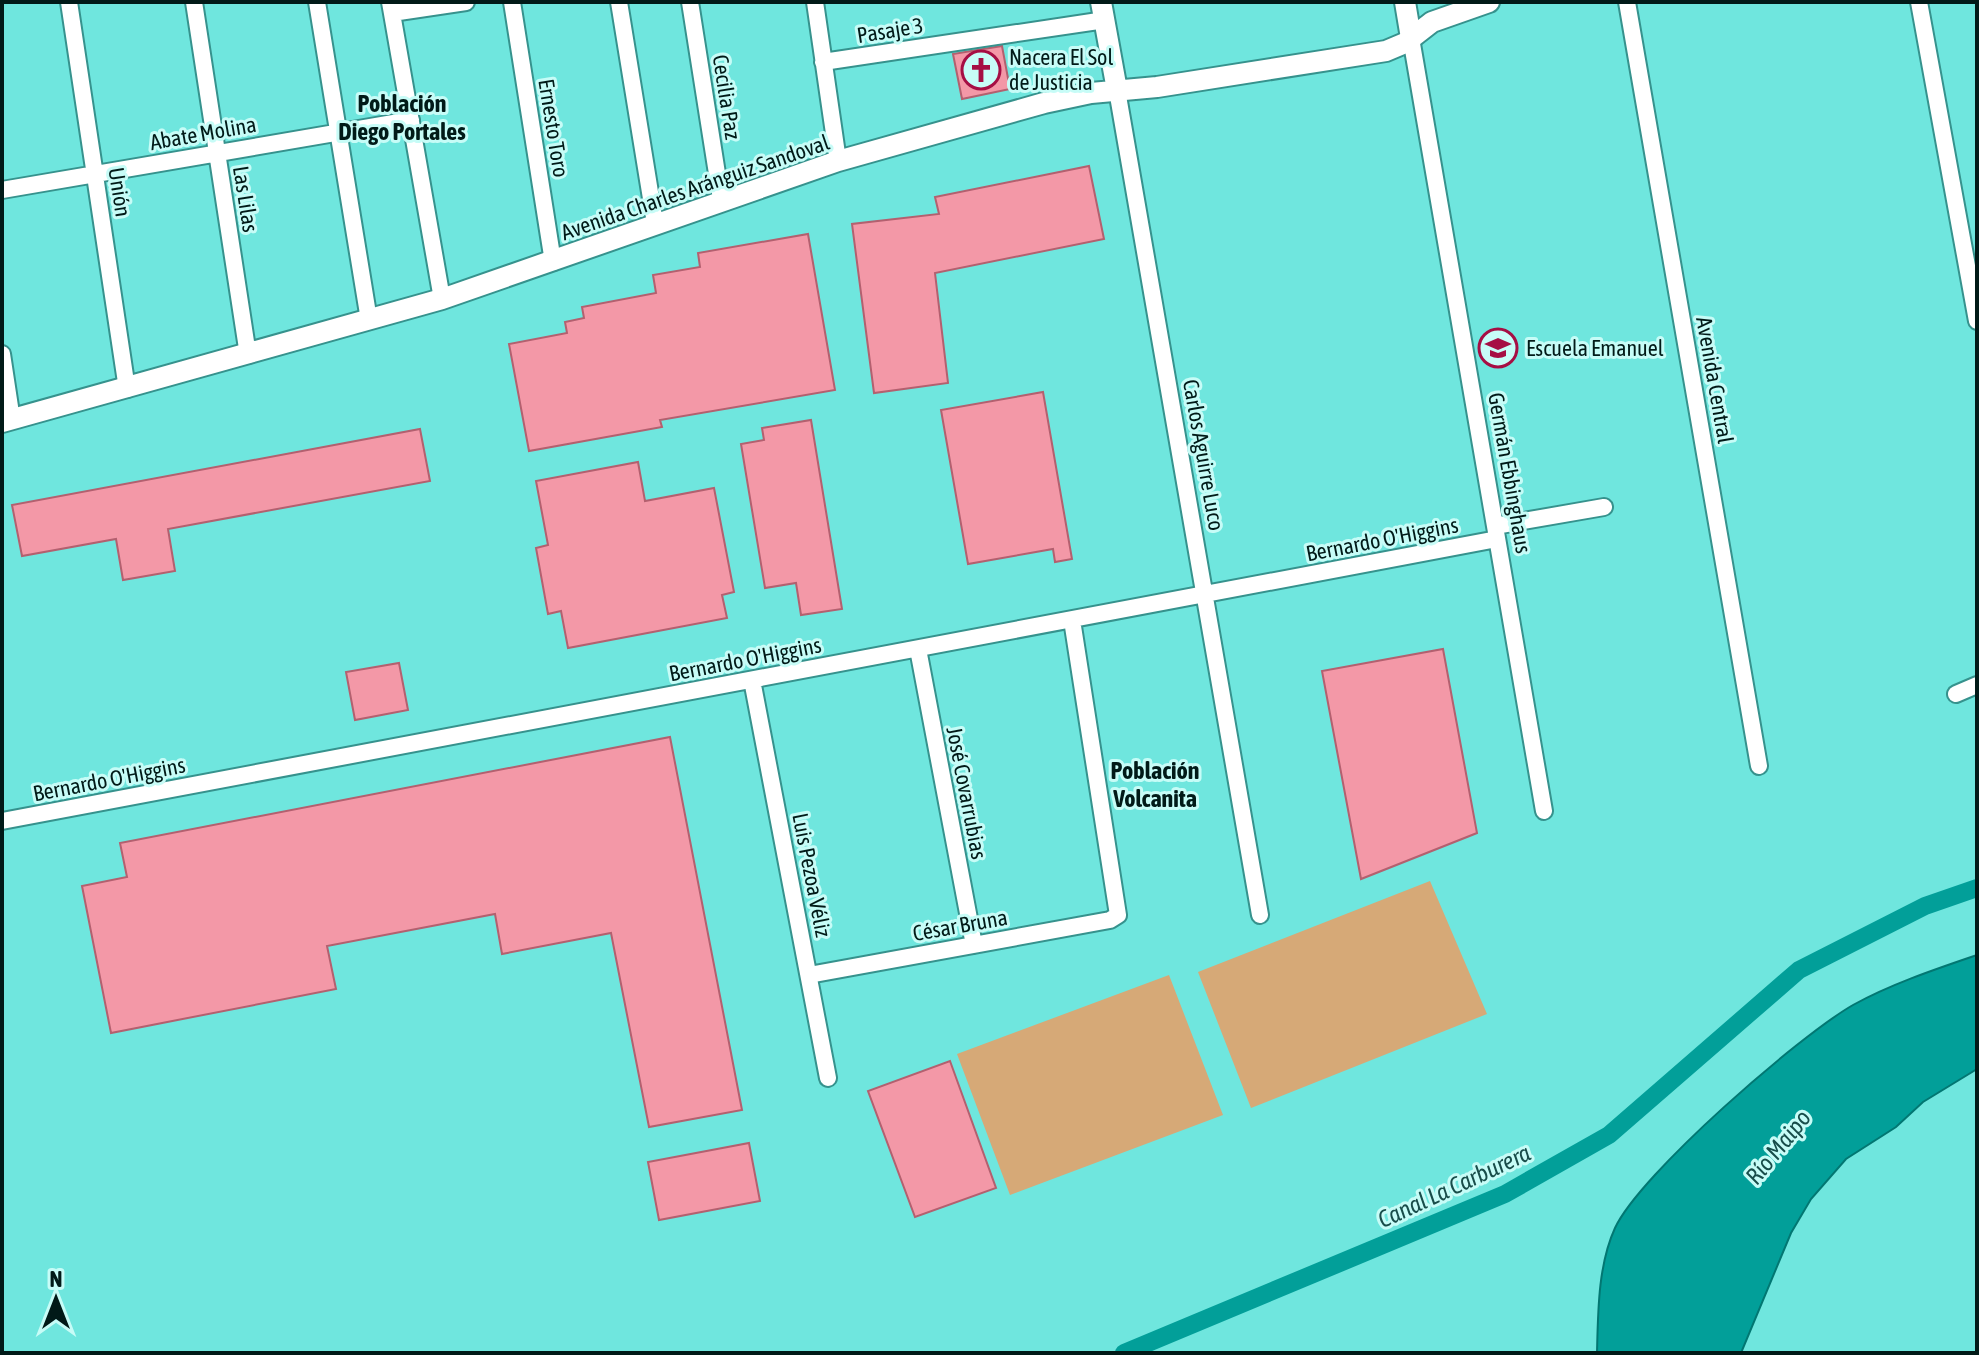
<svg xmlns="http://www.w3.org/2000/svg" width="1979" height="1355" font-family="'Asap Condensed',sans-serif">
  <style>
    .green { fill: #d6a977 }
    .water { fill: #029f99; stroke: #027772; stroke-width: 2 }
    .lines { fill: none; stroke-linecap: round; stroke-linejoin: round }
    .canal { stroke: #029f99; stroke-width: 18 }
    .building { fill: #f398a7; stroke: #b3606f; stroke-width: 2 }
    .minor-casing { stroke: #36928d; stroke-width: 20 }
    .tertiary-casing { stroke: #36928d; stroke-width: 24 }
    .minor { stroke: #fff; stroke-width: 16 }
    .tertiary { stroke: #fff; stroke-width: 20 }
    .labels { text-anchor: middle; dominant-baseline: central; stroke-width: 6; stroke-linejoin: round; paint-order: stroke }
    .street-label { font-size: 22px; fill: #011a18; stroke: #c7fcf7 }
    .poi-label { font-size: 22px; fill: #011a18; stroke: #c7fcf7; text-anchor: start }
    .neighbourhood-label { font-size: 24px; font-weight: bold; fill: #011a18; stroke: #c7fcf7 }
    .water-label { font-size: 24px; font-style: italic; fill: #184d4a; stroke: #c7fcf7 }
  </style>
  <rect width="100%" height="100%" fill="#6fe6de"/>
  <path class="green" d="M1430,881L1487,1014L1251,1108L1198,972Z
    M1169,975L1223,1115L1010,1195L957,1054Z"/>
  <path class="water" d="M1977,955V1069L1923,1102L1896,1127L1846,1159L1811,1199L1791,1233L1741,1353H1597C1598,1312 1598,1265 1615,1228C1640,1174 1799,1036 1853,1005C1891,984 1936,969 1977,955Z"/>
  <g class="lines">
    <path class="canal" d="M1124,1353L1505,1194L1609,1135L1799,970L1925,906L1977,888"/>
  </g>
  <path class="building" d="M1002,46L1010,89L962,99L953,54Z
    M1089,166L1104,239L935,273L948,383L874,393L852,224L939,214L935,197Z
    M808,234L835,390L660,420L662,427L529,451L509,344L567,333L565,322L584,318L582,307L656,293L653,275L700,267L698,253Z
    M1043,392L1072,559L1055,562L1053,549L968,564L941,410Z
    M811,420L842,609L801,615L796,583L765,588L741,444L764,440L762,428Z
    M420,429L430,481L168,529L175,571L123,580L116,539L22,556L12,505Z
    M638,462L645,501L714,488L734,592L722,595L727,618L568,648L561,611L548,614L536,548L548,545L536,481Z
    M1443,649L1477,833L1361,879L1322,671Z
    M399,663L408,710L355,720L346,672Z
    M670,737L742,1110L649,1127L611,933L502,954L495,914L327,946L336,989L111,1033L82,886L127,877L120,843Z
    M950,1061L996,1188L915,1217L868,1091Z
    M749,1143L760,1201L659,1220L648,1162Z"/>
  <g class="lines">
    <g class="minor-casing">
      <path id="minor" d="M69,2L127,389
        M194,2L248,355
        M317,2L369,320
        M390,2L442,299
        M512,2L553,262
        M619,2L655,223
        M690,2L721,199
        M815,2L838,161
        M1627,2L1759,766
        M1919,2L1977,321
        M392,13L466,2
        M1411,38L1544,811
        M823,62L1105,20
        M1117,90L1260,915
        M2,190L411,120
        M2,354L12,420
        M1495,526L1604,507
        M918,649L974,945
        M752,680L828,1078
        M1956,694L1977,685
        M2,821L1497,539
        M809,975L1110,920L1118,915L1072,620"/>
    </g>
    <g class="tertiary-casing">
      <path id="tertiary" d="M1101,2L1117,90
        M1405,2L1411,38
        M2,422L442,299L838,161L1044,103L1091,93L1157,87L1386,51L1405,43L1432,22L1489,2"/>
    </g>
    <use href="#minor" class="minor"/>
    <use href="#tertiary" class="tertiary"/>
  </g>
  <defs>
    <g id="church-ring" transform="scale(2)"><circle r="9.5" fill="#c7fcf7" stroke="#a60e44" stroke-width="1.5"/><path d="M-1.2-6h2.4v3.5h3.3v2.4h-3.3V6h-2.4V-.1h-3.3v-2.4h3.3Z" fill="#a60e44"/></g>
    <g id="school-ring" transform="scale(2)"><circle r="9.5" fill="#c7fcf7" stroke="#a60e44" stroke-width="1.5"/><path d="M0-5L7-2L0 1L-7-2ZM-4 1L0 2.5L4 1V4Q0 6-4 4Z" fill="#a60e44"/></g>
  </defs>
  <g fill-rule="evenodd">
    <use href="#church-ring" x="981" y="70"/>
    <use href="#school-ring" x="1498" y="348"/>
  </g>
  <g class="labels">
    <g class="street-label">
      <text transform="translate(890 30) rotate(-9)">Pasaje 3</text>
      <text transform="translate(727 97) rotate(81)">Cecilia Paz</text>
      <text transform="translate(554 128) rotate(81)">Ernesto Toro</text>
      <text transform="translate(203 133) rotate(-10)">Abate Molina</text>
      <text transform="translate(695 187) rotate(-19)">Avenida Charles Aránguiz Sandoval</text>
      <text transform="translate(120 192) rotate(81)">Unión</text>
      <text transform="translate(246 199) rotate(81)">Las Lilas</text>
      <text transform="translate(1715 380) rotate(80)">Avenida Central</text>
      <text transform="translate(1204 455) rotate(80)">Carlos Aguirre Luco</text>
      <text transform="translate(1510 473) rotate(80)">Germán Ebbinghaus</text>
      <text transform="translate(1382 539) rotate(-11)">Bernardo O'Higgins</text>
      <text transform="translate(745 659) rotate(-11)">Bernardo O'Higgins</text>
      <text transform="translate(109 779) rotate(-11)">Bernardo O'Higgins</text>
      <text transform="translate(967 793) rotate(79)">José Covarrubias</text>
      <text transform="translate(812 875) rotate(79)">Luis Pezoa Véliz</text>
      <text transform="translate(960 925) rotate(-10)">César Bruna</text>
    </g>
    <g class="poi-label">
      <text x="1009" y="57">Nacera El Sol<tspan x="1009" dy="25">de Justicia</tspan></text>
      <text x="1526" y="348">Escuela Emanuel</text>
    </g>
    <g class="neighbourhood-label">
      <text x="402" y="103">Población<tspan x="402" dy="28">Diego Portales</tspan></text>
      <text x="1155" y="770">Población<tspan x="1155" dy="28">Volcanita</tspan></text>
    </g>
    <g class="water-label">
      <text transform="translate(1778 1147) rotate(-51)">Río Maipo</text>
      <text transform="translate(1454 1186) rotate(-25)">Canal La Carburera</text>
    </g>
  </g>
  <rect width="1979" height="1355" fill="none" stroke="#011a18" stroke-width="8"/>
  <g transform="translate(56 1299)" stroke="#c7fcf7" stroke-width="6" paint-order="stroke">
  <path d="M0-6L14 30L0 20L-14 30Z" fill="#011a18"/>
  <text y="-12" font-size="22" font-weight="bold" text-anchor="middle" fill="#011a18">N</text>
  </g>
</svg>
